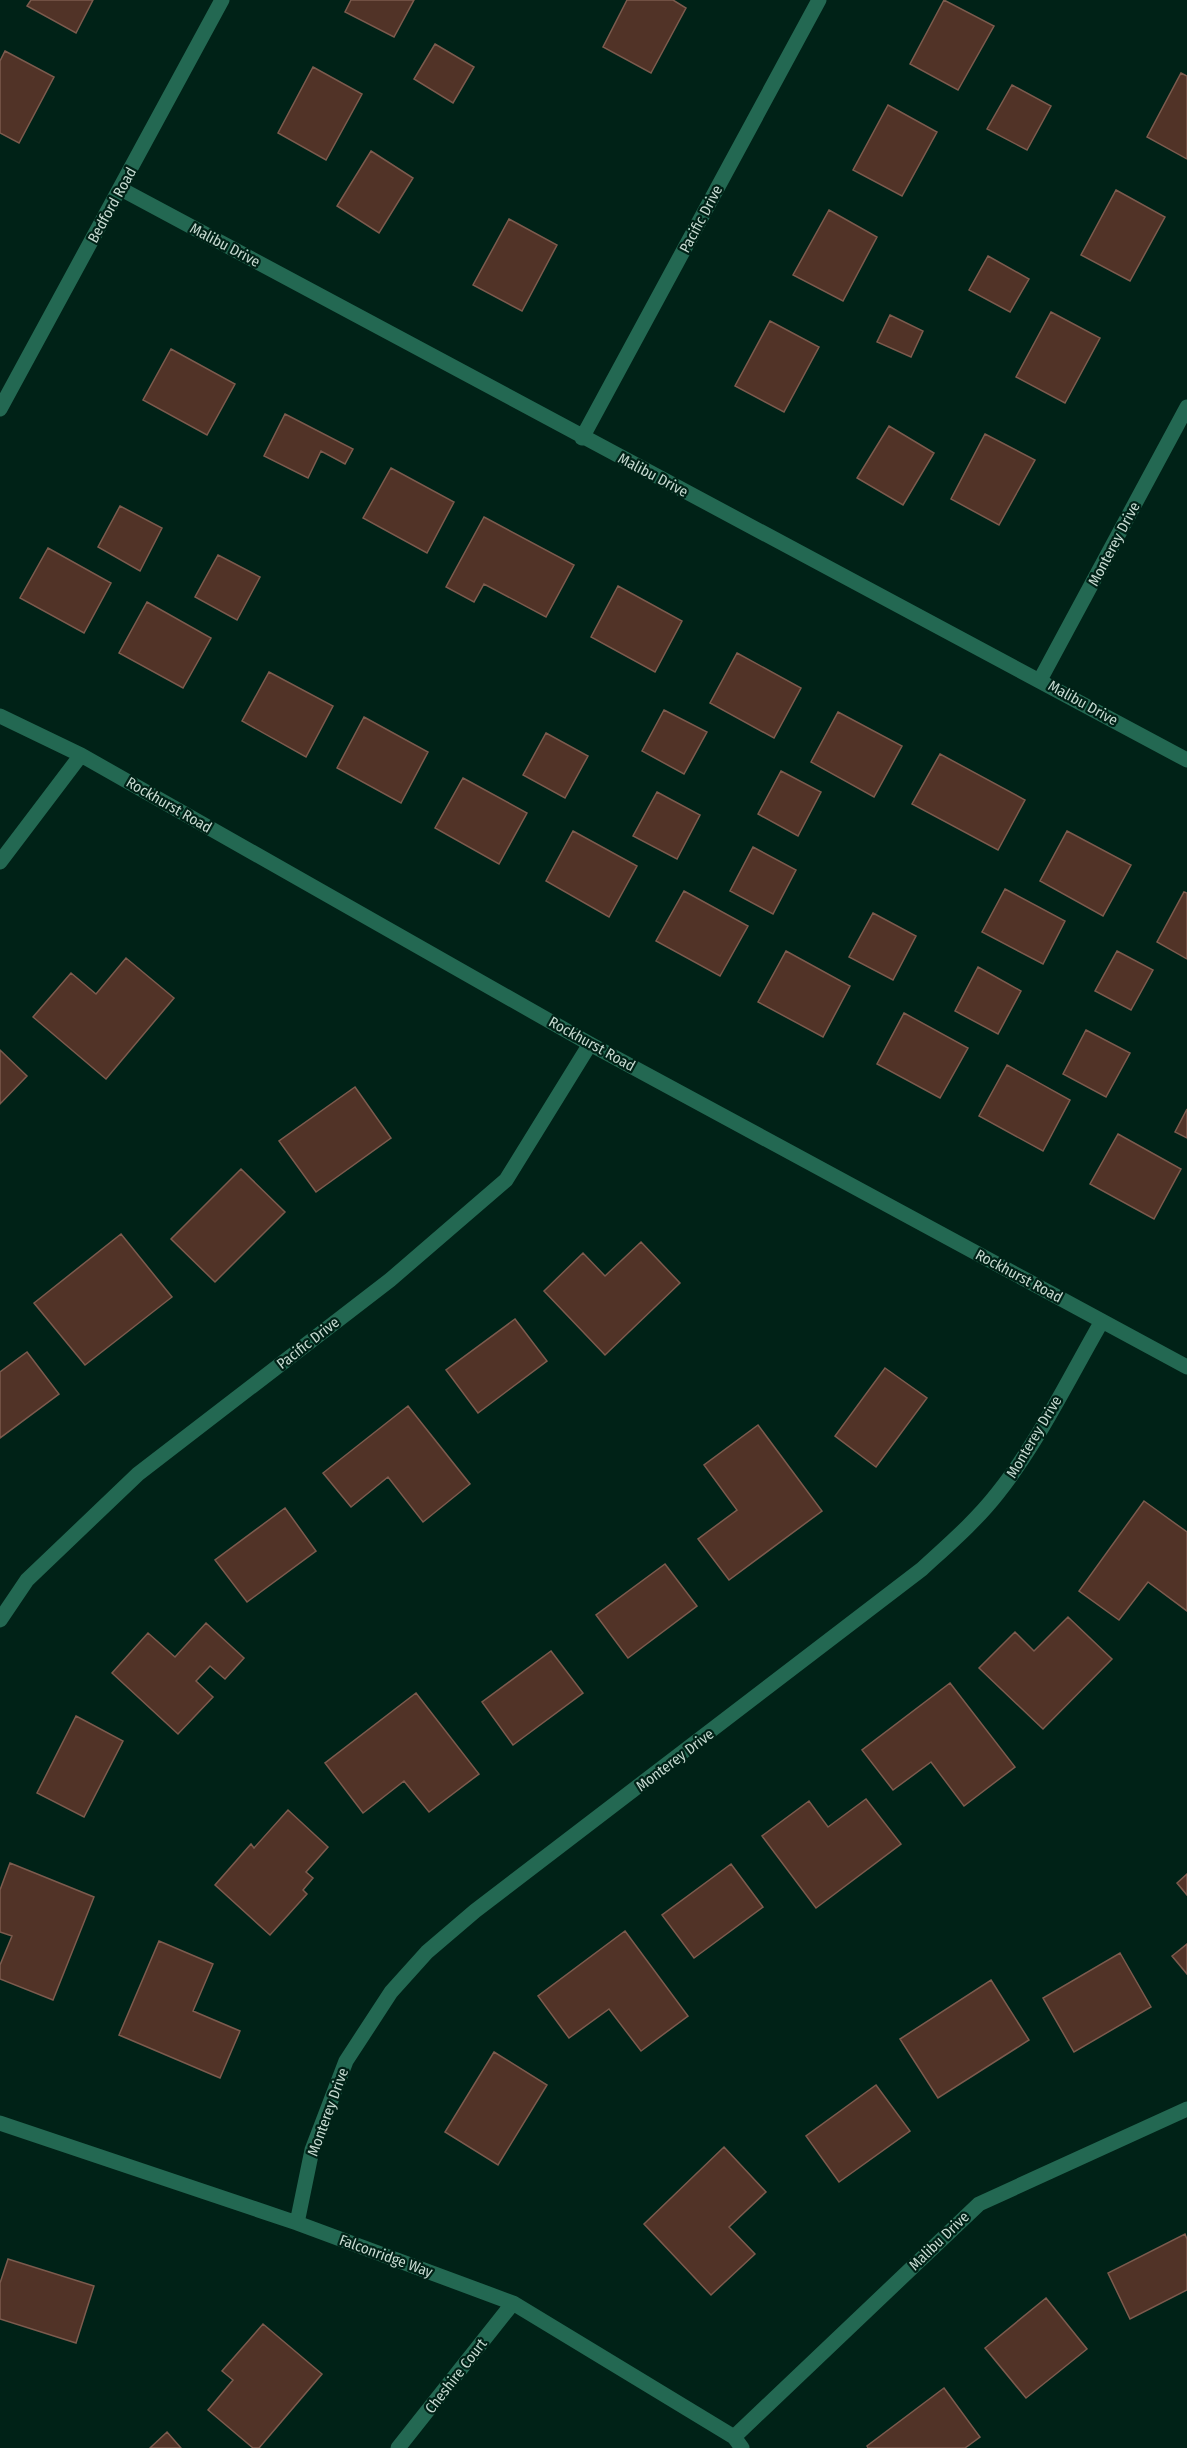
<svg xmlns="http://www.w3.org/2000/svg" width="1187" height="2448" font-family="'Fira Sans Condensed',sans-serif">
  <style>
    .building { fill: #513327; stroke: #7c5b4e; stroke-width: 1.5 }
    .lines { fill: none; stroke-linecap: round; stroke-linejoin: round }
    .minor { stroke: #236852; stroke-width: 15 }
    .labels { text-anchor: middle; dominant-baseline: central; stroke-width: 4.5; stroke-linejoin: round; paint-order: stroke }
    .street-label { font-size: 15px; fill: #c5d9d0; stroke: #002217 }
  </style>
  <rect width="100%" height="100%" fill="#002217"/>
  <path class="building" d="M31,0H93L76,33L27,6Z
    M351,0H414L394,37L345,12Z
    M627,0H673L686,8L651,73L603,47Z
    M944,0L994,26L958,90L910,64Z
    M435,44L474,67L453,103L414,79Z
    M5,51L54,77L19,143L0,133V61Z
    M313,67L362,94L326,160L278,133Z
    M1181,73L1187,76V159L1147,137Z
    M1012,85L1051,106L1027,150L987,129Z
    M888,105L937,132L902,196L853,170Z
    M371,151L413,178L379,233L337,206Z
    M1116,190L1165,217L1130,281L1081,255Z
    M829,210L877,237L843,301L793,275Z
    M509,219L557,245L522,311L473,285Z
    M988,256L1029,279L1010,312L969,290Z
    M1051,312L1100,338L1065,403L1016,377Z
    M890,315L923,331L911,357L877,342Z
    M770,321L819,347L784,412L735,386Z
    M171,349L235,384L207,435L143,400Z
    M285,414L353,449L345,464L321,451L308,478L264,456Z
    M889,426L934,453L903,505L857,478Z
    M985,434L1035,460L999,525L951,499Z
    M391,468L454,502L427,553L363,518Z
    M120,506L162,528L140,571L98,547Z
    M484,517L574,565L546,617L484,584L474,602L446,587Z
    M48,548L111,583L84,633L20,598Z
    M218,555L260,577L237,620L195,597Z
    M618,586L682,621L655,672L591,637Z
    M147,602L211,638L183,688L119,653Z
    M737,653L801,688L774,738L710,703Z
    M269,672L333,706L306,757L242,721Z
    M664,710L707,732L684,774L642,751Z
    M838,712L902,746L874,797L811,762Z
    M364,717L428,752L401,803L337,768Z
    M546,733L588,756L565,798L523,775Z
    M940,754L1025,800L998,850L912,804Z
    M781,771L821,792L798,836L758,814Z
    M463,778L527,813L499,864L435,828Z
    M657,792L700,815L677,859L633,836Z
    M573,831L637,866L609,917L546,881Z
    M1067,831L1131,865L1103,916L1040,881Z
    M753,847L796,870L773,914L730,891Z
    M1005,889L1065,921L1043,964L982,932Z
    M684,891L748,926L720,976L656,941Z
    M1184,892L1187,893V959L1157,942Z
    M873,913L916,936L893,980L849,957Z
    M786,951L850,986L823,1037L758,1002Z
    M1117,951L1153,970L1131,1010L1095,991Z
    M126,958L174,998L106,1079L33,1017L71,973L96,994Z
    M978,967L1021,991L998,1034L955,1011Z
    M904,1013L968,1048L940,1098L877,1064Z
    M1086,1030L1130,1053L1106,1097L1063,1074Z
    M0,1050L27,1076L0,1104Z
    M1007,1065L1070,1100L1043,1151L979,1116Z
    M355,1087L391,1138L316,1192L279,1141Z
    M1187,1109V1138L1175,1132Z
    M1118,1134L1181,1169L1154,1219L1090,1184Z
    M241,1169L285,1212L215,1282L171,1239Z
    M121,1234L172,1297L85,1365L34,1303Z
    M641,1242L680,1283L605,1355L544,1291L583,1253L605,1276Z
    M515,1319L547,1361L478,1413L446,1370Z
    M27,1352L59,1394L0,1438V1372Z
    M885,1368L927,1398L876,1467L835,1436Z
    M408,1406L470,1484L423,1522L388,1477L351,1507L323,1473Z
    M758,1425L822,1511L729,1580L698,1539L737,1510L704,1465Z
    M1144,1501L1187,1532V1611L1148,1582L1119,1620L1079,1591Z
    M285,1508L316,1551L247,1602L215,1560Z
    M665,1564L697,1606L628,1658L596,1615Z
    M1068,1617L1112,1659L1043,1729L979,1668L1015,1632L1034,1651Z
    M206,1623L244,1658L225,1679L210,1666L196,1681L213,1697L178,1734L112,1673L148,1633L175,1657Z
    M551,1651L583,1693L513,1745L482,1702Z
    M950,1683L1015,1767L964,1806L931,1762L893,1790L862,1750Z
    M416,1693L479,1774L429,1812L404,1781L363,1813L325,1763Z
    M76,1716L123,1741L84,1817L37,1793Z
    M866,1799L901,1844L816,1908L762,1836L809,1801L828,1827Z
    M288,1810L328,1847L306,1872L313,1878L303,1890L307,1894L270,1935L215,1885L251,1844L254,1848Z
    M10,1863L94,1897L53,2000L0,1979V1965L12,1936L0,1932V1890Z
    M731,1864L763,1907L694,1958L662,1915Z
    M1187,1874V1895L1177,1883Z
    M625,1931L688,2016L641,2051L609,2009L569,2038L538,1996Z
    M159,1941L213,1964L193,2011L240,2031L220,2078L119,2035Z
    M1187,1944V1974L1172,1956Z
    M1120,1953L1151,2007L1074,2052L1043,1998Z
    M991,1980L1029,2040L938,2098L900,2039Z
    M494,2052L547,2085L498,2165L445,2132Z
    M876,2085L910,2131L839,2182L806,2136Z
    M724,2147L766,2192L729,2227L755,2254L711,2295L644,2224Z
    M1185,2234L1187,2239V2290L1130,2319L1108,2273Z
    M8,2259L94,2286L76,2343L0,2319V2283Z
    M1046,2298L1087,2349L1026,2398L985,2348Z
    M263,2324L322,2374L259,2448H253L208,2410L233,2380L222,2371Z
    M944,2388L980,2437L965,2448H868L867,2446Z
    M167,2432L181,2448H150Z"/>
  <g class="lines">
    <path class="minor" d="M121,189L1187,760
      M0,409L222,0
      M582,438L819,0
      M1040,680L1187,407
      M0,716L81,755L590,1044L1187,1367
      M0,862L81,755
      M0,1620L27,1580L138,1474L390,1280L506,1180L590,1044
      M0,2123L297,2223L513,2303L734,2437L742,2448
      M297,2223L312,2150L346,2061L391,1992L427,1952L475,1911L922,1569C948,1545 975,1522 997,1494C1038,1443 1069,1378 1102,1321
      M734,2437L979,2204L1187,2109
      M398,2448L513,2303"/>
  </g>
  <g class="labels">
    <g class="street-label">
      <text transform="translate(112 205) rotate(-61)">Bedford Road</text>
      <text transform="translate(701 219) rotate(-62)">Pacific Drive</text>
      <text transform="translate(225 245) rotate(28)">Malibu Drive</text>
      <text transform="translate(653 475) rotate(28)">Malibu Drive</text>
      <text transform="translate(1114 544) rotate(-62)">Monterey Drive</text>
      <text transform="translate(1083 703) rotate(29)">Malibu Drive</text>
      <text transform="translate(169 805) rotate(30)">Rockhurst Road</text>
      <text transform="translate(592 1044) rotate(29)">Rockhurst Road</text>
      <text transform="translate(1019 1276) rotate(28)">Rockhurst Road</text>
      <text transform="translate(308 1343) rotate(-38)">Pacific Drive</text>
      <text transform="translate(1034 1437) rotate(-59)">Monterey Drive</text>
      <text transform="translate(675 1760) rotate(-37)">Monterey Drive</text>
      <text transform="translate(328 2112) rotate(-70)">Monterey Drive</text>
      <text transform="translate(939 2241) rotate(-44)">Malibu Drive</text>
      <text transform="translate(386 2256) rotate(20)">Falconridge Way</text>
      <text transform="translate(456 2376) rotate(-52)">Cheshire Court</text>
    </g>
  </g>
</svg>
